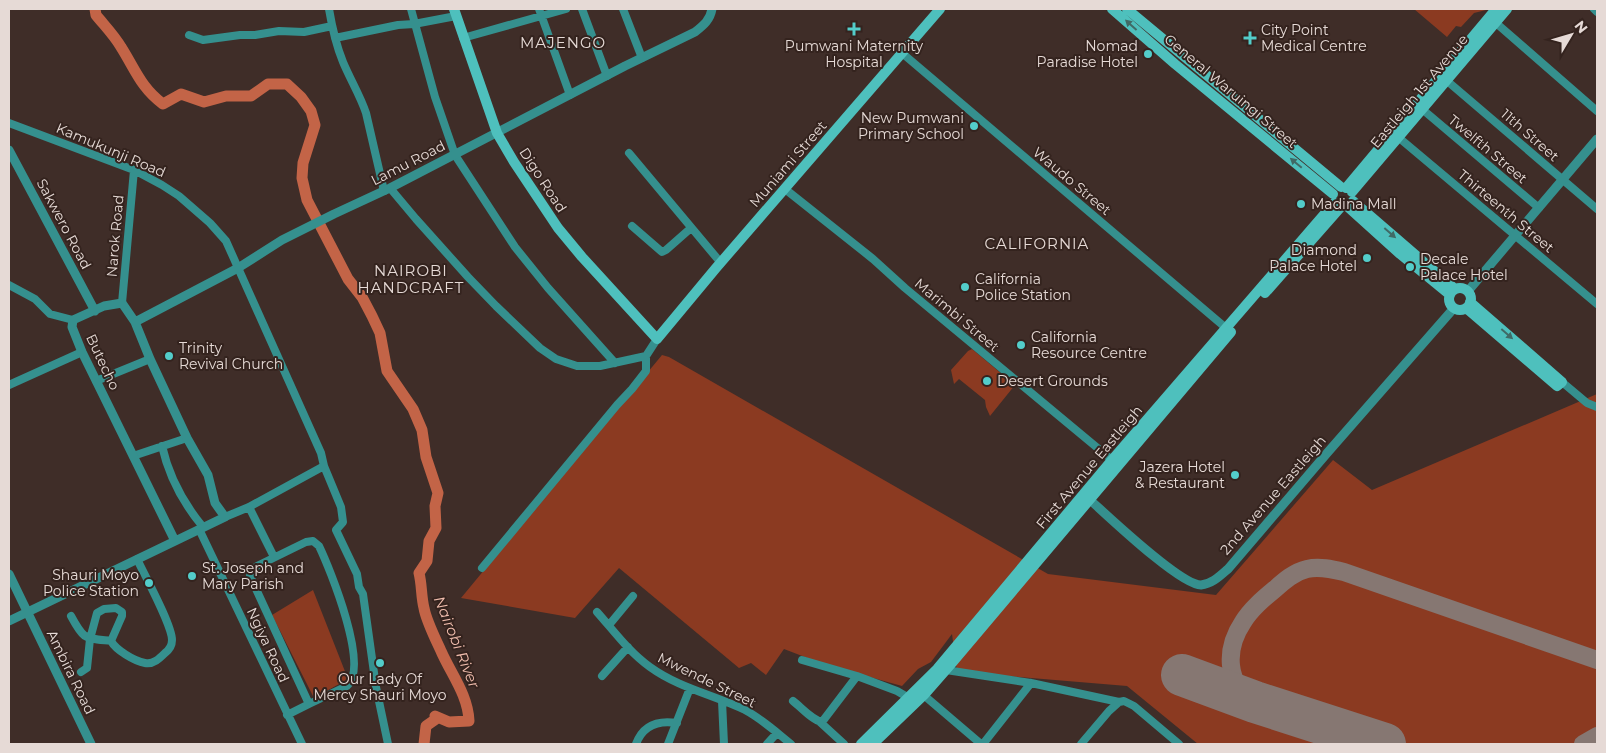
<svg xmlns="http://www.w3.org/2000/svg" width="1606" height="753" font-family="Montserrat,sans-serif">
  <style>
    .green { fill: #8b3a21 }
    .lines { fill: none; stroke-linecap: round; stroke-linejoin: round }
    .river { stroke: #c36447; stroke-width: 11 }
    .taxiway { stroke: #867772; stroke-width: 18 }
    .runway { stroke: #867772; stroke-width: 42 }
    .minor { stroke: #35908e; stroke-width: 8 }
    .tertiary { stroke: #35908e; stroke-width: 9 }
    .secondary { stroke: #4ec0bd; stroke-width: 10 }
    .oneway { fill: #406a66 }
    .poi-dot { fill: #53cdca; stroke: #34231e; stroke-width: 2 }
    .labels { text-anchor: middle; dominant-baseline: central; stroke-width: 4; stroke-linejoin: round; paint-order: stroke }
    .poi-label { font-size: 14px; fill: #e6dad6; stroke: #34231e; text-anchor: start }
    .street-label { font-size: 14px; fill: #e6dad6; stroke: #34231e }
    .neighbourhood-label { font-size: 15px; letter-spacing: 1px; fill: #e6dad6; stroke: #34231e }
    .water-label { font-size: 15px; font-style: italic; fill: #f0bdad; stroke: #34231e }
  </style>
  <rect width="100%" height="100%" fill="#3f2d28"/>
  <path class="green" d="M1414,9H1490L1474,13L1461,27L1456,26L1447,37Z
    M972,349L1015,385L990,416L986,407L985,400L959,379L954,384L951,370L968,351Z
    M662,355L669,357L1048,574L1216,595L1333,460L1372,490L1597,394V744H1198L1127,686L957,672L952,634L931,662L918,669L902,686L823,664L784,649L766,675L751,663L739,668L619,568L575,618L461,598Z
    M313,590L348,679L314,698L272,615Z"/>
  <g class="lines">
    <path class="river" d="M95,9L96,15C104,25 114,35 121,47C135,69 141,88 163,104L181,94L204,102L226,96H251L268,84H287L301,97L311,111L315,125L303,163L302,178L307,200L348,279L362,297L372,316L380,333L387,371L413,409L422,430L426,457L438,493L435,506L436,528L429,541L427,561L419,573C422,585 421,596 424,608C426,620 435,638 441,651C451,674 468,695 469,721L449,722L435,716L436,719L426,726L424,744"/>
    <path class="taxiway" d="M1255,702C1225,684 1225,649 1243,622C1251,609 1263,599 1275,589C1284,581 1294,572 1307,569C1319,566 1332,569 1344,572L1597,660
      M1583,744L1597,736"/>
    <path class="runway" d="M1182,675L1255,702L1385,744"/>
    <path class="minor" d="M329,9C332,27 336,45 343,62C350,79 360,95 366,113L384,191
      M411,9L435,97L455,155L515,247L548,288L615,363
      M539,9L570,95
      M582,9L607,76
      M623,9L642,58
      M1594,9L1597,12
      M1496,23L1597,111
      M189,35L203,40L240,35H255L279,31L304,32L332,26
      M335,38L398,25L414,24L456,16
      M463,38L566,9
      M902,53L1226,328
      M1446,80L1597,209
      M1422,109L1539,208
      M9,123L134,170L162,185L179,196L210,223L226,241L321,453L324,466L341,507L343,522L336,530L357,574L359,587L363,594L376,687L388,744
      M1398,137L1597,304
      M629,153L721,263
      M390,188L416,219L468,277L496,306L540,348L556,359L577,366H600L646,356L657,339
      M785,189L873,259L905,288L1112,460
      M632,226L662,252L666,250L691,228
      M9,285L35,299L50,314L73,320
      M122,303L134,170
      M96,381L150,359
      M1562,382L1587,403L1597,407
      M9,385L82,352
      M162,446C169,477 183,503 203,527
      M133,456L187,438
      M249,507L274,557
      M225,517L249,507L324,466
      M199,529L302,744
      M313,541L319,546C330,569 370,667 347,686L309,704L250,576L251,571L257,566L306,542Z
      M482,568L617,405L632,389L646,371V356
      M597,612C614,631 629,652 650,667C679,688 714,695 745,710C762,719 776,732 791,744
      M71,616C84,640 84,638 111,641C116,650 134,661 145,663C153,665 160,658 165,653C169,650 172,645 172,640C172,625 145,576 137,559
      M609,625L633,596
      M802,660L857,676
      M946,670L1031,683L1119,702
      M81,672L87,668L90,639L97,613L104,609L116,608L122,612V616L111,641
      M602,676L628,647
      M920,692L981,744
      M722,701L724,744
      M793,701C802,708 812,720 822,722L857,676L897,691L909,698
      M287,715L309,704
      M820,722L844,744
      M636,744C643,725 658,720 677,723
      M668,744L690,688
      M767,744L777,733
      M983,744L1031,683
      M1081,744L1109,711L1119,702L1124,701L1134,706L1179,744"/>
    <path class="tertiary" d="M9,150L95,311
      M1468,291L1597,139
      M135,322L238,268L282,240L334,214L390,188L625,66L695,32C704,25 710,20 712,9
      M1089,499C1108,516 1180,585 1201,585C1212,584 1220,576 1228,569L1328,452L1454,308
      M9,574L91,744
      M9,621L225,517L215,503L208,475L187,438L150,359L135,322L122,303L104,306L73,320L72,327L82,352L175,541"/>
    <path class="secondary" d="M454,9L497,133L514,162L558,228L582,257L657,339L716,268L940,9
      M1112,9L1175,64L1333,194
      M1127,9L1341,187
      M1346,188L1496,9
      M1352,192L1507,9
      M1353,201L1455,289
      M1348,207L1400,254L1450,295
      M1449 299a11 11 0 1 1 22 0a11 11 0 1 1-22 0Z
      M1265,293L1340,208
      M1466,308L1557,386L1562,382L1470,302
      M861,744L937,669L1112,460L1334,203
      M873,744L924,695L952,663L1231,332"/>
  </g>
  <defs><path id="oneway-solid" d="M-6-.8H1V-3.2L6.5 0L1 3.2V.8H-6Z" transform="scale(1.25)"/></defs>
  <g class="oneway">
    <use href="#oneway-solid" transform="translate(1131 25) rotate(-138)"/>
    <use href="#oneway-solid" transform="translate(1296 163) rotate(-140)"/>
    <use href="#oneway-solid" transform="translate(1390 233) rotate(41)"/>
    <use href="#oneway-solid" transform="translate(1507 334) rotate(41)"/>
  </g>
  <g class="poi-dot">
    <path d="M851.5 21.5h5v5h5v5h-5v5h-5v-5h-5v-5h5z"/>
    <path d="M1247.5 30.5h5v5h5v5h-5v5h-5v-5h-5v-5h5z"/>
    <circle cx="1148" cy="54" r="5"/>
    <circle cx="974" cy="126" r="5"/>
    <circle cx="1301" cy="204" r="5"/>
    <circle cx="1367" cy="258" r="5"/>
    <circle cx="1410" cy="267" r="5"/>
    <circle cx="965" cy="287" r="5"/>
    <circle cx="1021" cy="345" r="5"/>
    <circle cx="169" cy="356" r="5"/>
    <circle cx="987" cy="381" r="5"/>
    <circle cx="1235" cy="475" r="5"/>
    <circle cx="192" cy="576" r="5"/>
    <circle cx="149" cy="583" r="5"/>
    <circle cx="380" cy="663" r="5"/>
  </g>
  <g class="labels">
    <g class="poi-label">
      <text x="1261" y="30">City Point<tspan x="1261" dy="16">Medical Centre</tspan></text>
      <text x="854" y="46" text-anchor="middle">Pumwani Maternity<tspan x="854" dy="16">Hospital</tspan></text>
      <text x="1138" y="46" text-anchor="end">Nomad<tspan x="1138" dy="16">Paradise Hotel</tspan></text>
      <text x="964" y="118" text-anchor="end">New Pumwani<tspan x="964" dy="16">Primary School</tspan></text>
      <text x="1311" y="204">Madina Mall</text>
      <text x="1357" y="250" text-anchor="end">Diamond<tspan x="1357" dy="16">Palace Hotel</tspan></text>
      <text x="1420" y="259">Decale<tspan x="1420" dy="16">Palace Hotel</tspan></text>
      <text x="975" y="279">California<tspan x="975" dy="16">Police Station</tspan></text>
      <text x="1031" y="337">California<tspan x="1031" dy="16">Resource Centre</tspan></text>
      <text x="179" y="348">Trinity<tspan x="179" dy="16">Revival Church</tspan></text>
      <text x="997" y="381">Desert Grounds</text>
      <text x="1225" y="467" text-anchor="end">Jazera Hotel<tspan x="1225" dy="16">&amp; Restaurant</tspan></text>
      <text x="202" y="568">St. Joseph and<tspan x="202" dy="16">Mary Parish</tspan></text>
      <text x="139" y="575" text-anchor="end">Shauri Moyo<tspan x="139" dy="16">Police Station</tspan></text>
      <text x="380" y="679" text-anchor="middle">Our Lady Of<tspan x="380" dy="16">Mercy Shauri Moyo</tspan></text>
    </g>
    <g class="street-label">
      <text transform="translate(1231 91) rotate(40)">General Waruingi Street</text>
      <text transform="translate(1419 91) rotate(-50)">Eastleigh 1st Avenue</text>
      <text transform="translate(1530 135) rotate(41)">11th Street</text>
      <text transform="translate(1488 149) rotate(40)">Twelfth Street</text>
      <text transform="translate(111 150) rotate(23)">Kamukunji Road</text>
      <text transform="translate(408 163) rotate(-27)">Lamu Road</text>
      <text transform="translate(788 164) rotate(-49)">Muniami Street</text>
      <text transform="translate(543 180) rotate(57)">Digo Road</text>
      <text transform="translate(1072 181) rotate(40)">Waudo Street</text>
      <text transform="translate(1506 211) rotate(40)">Thirteenth Street</text>
      <text transform="translate(64 224) rotate(62)">Sakwero Road</text>
      <text transform="translate(115 236) rotate(-85)">Narok Road</text>
      <text transform="translate(957 315) rotate(40)">Marimbi Street</text>
      <text transform="translate(103 362) rotate(65)">Butecho</text>
      <text transform="translate(1089 467) rotate(-50)">First Avenue Eastleigh</text>
      <text transform="translate(1273 495) rotate(-49)">2nd Avenue Eastleigh</text>
      <text transform="translate(268 645) rotate(65)">Ngiya Road</text>
      <text transform="translate(71 672) rotate(64)">Ambira Road</text>
      <text transform="translate(707 680) rotate(26)">Mwende Street</text>
    </g>
    <g class="neighbourhood-label">
      <text x="563" y="42">MAJENGO</text>
      <text x="1037" y="243">CALIFORNIA</text>
      <text x="411" y="270">NAIROBI<tspan x="411" dy="17">HANDCRAFT</tspan></text>
    </g>
    <g class="water-label">
      <text transform="translate(457 642) rotate(68)">Nairobi River</text>
    </g>
  </g>
  <rect width="1606" height="753" fill="none" stroke="#e6dad6" stroke-width="20"/>
  <g transform="translate(1571 35) rotate(52)" stroke="#34231e" stroke-width="4" paint-order="stroke">
  <path d="M0-4L9 19L0 12L-9 19Z" fill="#e6dad6"/>
  <text y="-8" font-size="14" font-weight="bold" text-anchor="middle" fill="#e6dad6">N</text>
  </g>
</svg>
